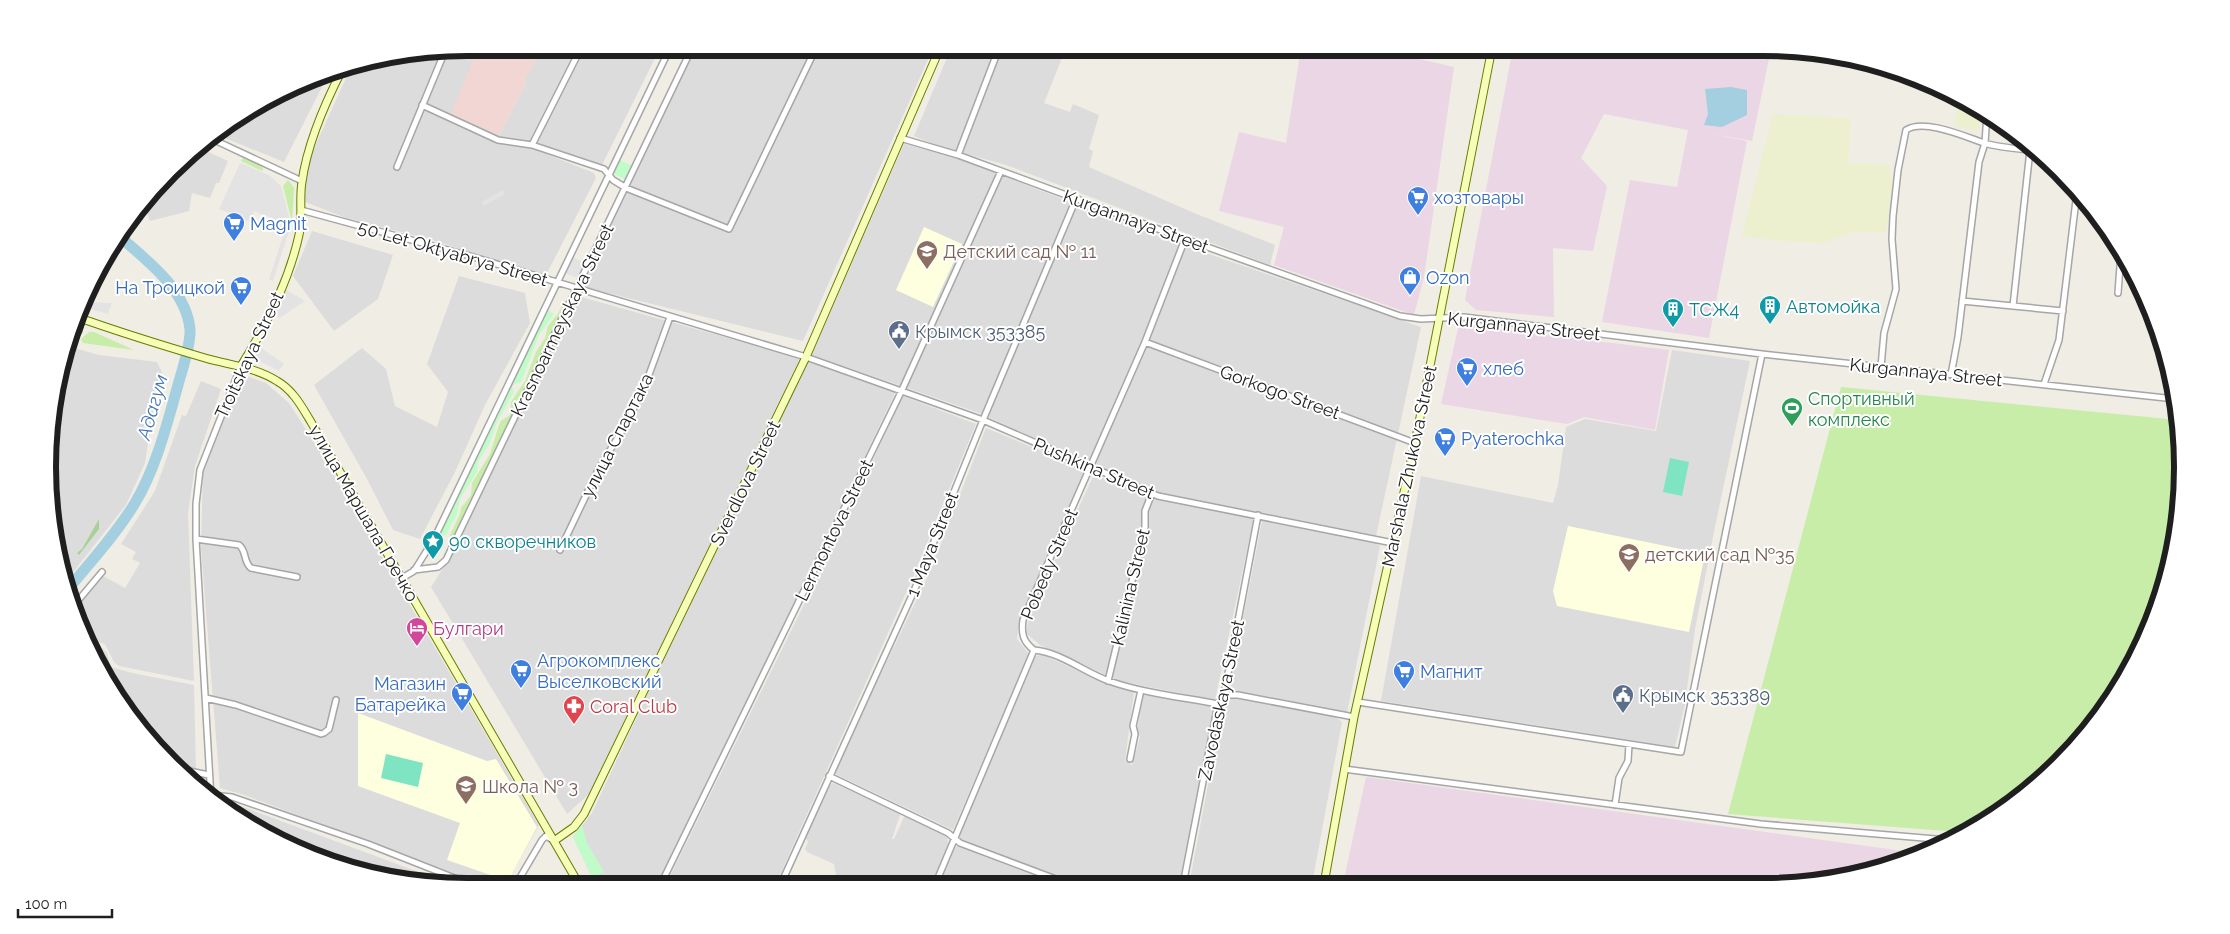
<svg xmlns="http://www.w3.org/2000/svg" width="2230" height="934" font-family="Raleway,sans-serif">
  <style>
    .residential { fill: #dddcdc }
    .commercial { fill: #f2d6d3 }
    .industrial { fill: #ead6e5 }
    .education { fill: #fdffdf }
    .farmland { fill: #ecf0cf }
    .grass { fill: #c7eda8 }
    .forest { fill: #a6d297 }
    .park { fill: #c0fcc8 }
    .pitch { fill: #7fe4c1 }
    .parking { fill: #e3e3e3 }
    .water { fill: #a3cfe0 }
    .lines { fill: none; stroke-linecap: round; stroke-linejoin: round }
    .river { stroke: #a3cfe0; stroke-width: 11 }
    .street-casing { stroke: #a6a6a6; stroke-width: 8 }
    .secondary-casing { stroke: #697c00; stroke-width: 9 }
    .street { stroke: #fff; stroke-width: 5 }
    .secondary { stroke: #f6fdb6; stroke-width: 7 }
    .labels { text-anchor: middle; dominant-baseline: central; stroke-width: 4; stroke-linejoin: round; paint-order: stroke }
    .shop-label { font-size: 18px; fill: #366cbe; stroke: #fff; text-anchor: start }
    .street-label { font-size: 18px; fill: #1f1f1f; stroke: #fff }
    .education-label { font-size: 18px; fill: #785e54; stroke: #fff; text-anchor: start }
    .culture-label { font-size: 18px; fill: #0d838f; stroke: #fff; text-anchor: start }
    .service-label { font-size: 18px; fill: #4e5e75; stroke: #fff; text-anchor: start }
    .leisure-label { font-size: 18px; fill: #27864d; stroke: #fff; text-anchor: start }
    .hotel-label { font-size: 18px; fill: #b23c85; stroke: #fff; text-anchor: start }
    .health-label { font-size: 18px; fill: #be3a42; stroke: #fff; text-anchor: start }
    .water-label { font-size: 19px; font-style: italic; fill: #4678b5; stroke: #fff }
    .rim { fill: none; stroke: #1f1f1f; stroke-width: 6 }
  </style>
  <rect width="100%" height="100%" fill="#f0ede5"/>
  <path class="residential" d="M467,48H478L471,68L499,135L526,83L523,82L542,48H660L601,167L521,144L594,173L596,178L545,277L436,241L346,218L300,200L307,164L351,67Z
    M693,48H933L803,341L579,286Z
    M951,48H1066L1044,103L1070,112L1073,104L1099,115L1089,149L1093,151L1089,167L1194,213L1275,245L1270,265L1006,165L938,146L914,136Z
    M330,71L284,162L215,134L258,104Z
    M904,144L957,158L1171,241L1421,327L1376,536L1148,491L982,414L812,355Z
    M197,147L228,161L219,183H216L210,198L192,193L189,211L150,221L145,207L191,151Z
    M312,231L393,255L378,299L334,331L293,276Z
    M459,276L525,293L530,323L485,405L455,472L420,539L393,530L367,479L314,385L362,348L386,369L395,406L437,427L448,392L427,364Z
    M574,295L800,358L589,794L567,814L431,587L445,565Z
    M78,349L99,355L157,362L162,372L154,403L145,463L126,505L67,580L56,549L51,412L58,382L73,351Z
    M1672,350L1750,361L1715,527L1695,629L1685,704L1675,747L1381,701L1421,476L1553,503L1558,485L1566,427L1585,419L1656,431Z
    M809,361L896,391L745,707L656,886H596L573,837L592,813L650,689Z
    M241,374L266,383L289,403L319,450L539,825L505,886H489L241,794L220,788L201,548L203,469Z
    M201,381L221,389L195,466L188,513L194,681L119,666L114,662L105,644L99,642L98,644L107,653L111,667L132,673L194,685L196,770L176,767L152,744L145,734L146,723L143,720L132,716L104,677L82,618L83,615L80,614L77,606L103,576L125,588L140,563L132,559L136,552L121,544L155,491L182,415L186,416Z
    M903,396L976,424L913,577L775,886H665L829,554Z
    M986,428L1085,469L1019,621L1017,639L1029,654L953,830L833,773L929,574Z
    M1094,474L1149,497L1254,517L1215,700L1119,681L1040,645L1026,633L1029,618Z
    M1262,521L1375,542L1380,546L1347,713L1229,691Z
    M1043,655L1105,683L1134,692L1125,761L1132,765L1140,737L1137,729L1143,695L1209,706L1214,711L1180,885H938L953,847L962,846L958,837L1034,656Z
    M1234,697L1334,716L1342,722L1312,884L1189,885L1224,700Z
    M182,773L203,775L204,793Z
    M833,783L899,813L900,815L892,839H894L905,815L947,836L948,844L932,885L835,886L836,875L834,864L807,852L805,849L808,842L805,837L827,788Z
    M222,800L246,808L451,884L332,864L223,806Z"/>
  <path class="commercial" d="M478,48H542L524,81L526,83L499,135L451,114Z"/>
  <path class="industrial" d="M1301,48H1371L1454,67L1424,277L1414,315L1274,265L1284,227L1219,211L1239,132L1286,143Z
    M1513,48L1771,49L1752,141L1708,133L1747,141L1709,338L1602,322L1630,180L1677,187L1688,130L1604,114L1581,158L1607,186L1593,251L1553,248L1554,317L1476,310L1465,300Z
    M1459,324L1669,350L1655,430L1584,417L1567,424L1441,404Z
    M1366,777L1925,854L1818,883L1343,884Z"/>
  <path class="education" d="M924,227L962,244L933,307L896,290Z
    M1568,526L1705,554L1689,632L1557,606L1553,591Z
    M358,713L487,761L496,759L537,827L508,881L447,860L460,823L358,786Z"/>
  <path class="farmland" d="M1958,97L1982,111L1978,131L1954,126Z
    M1773,114L1851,118L1848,163L1889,164L1892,184L1886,233L1857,231L1822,243L1782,241L1742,236Z"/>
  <path class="grass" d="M243,158C250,158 261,162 263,169L262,171L241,161Z
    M288,180L294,188L292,222L283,186Z
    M569,299V301L451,543L450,535L460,514L461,508L471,495L472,483L490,454L499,425L501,421L510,415L511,402L525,381L536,352L545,338L548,326L557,315L566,300Z
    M89,332H94L134,350L83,343L81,339Z
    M1841,387L2178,420L2182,439L2179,521L2160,602L2112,700L2039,783L1960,832L1728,814Z"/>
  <path class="forest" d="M99,519V529L79,555L77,553L82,549Z"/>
  <path class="park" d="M620,160L631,165L625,179L614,174Z
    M547,310L554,314L539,335L521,382L514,384L512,388L514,392L497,422L490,443L478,462L477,472L460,499L457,514L446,535L438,538Z
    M582,825L587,843L604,872L592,877L573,837Z"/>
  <path class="pitch" d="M1670,458L1689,462L1682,496L1663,492Z
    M386,754L423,763L418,787L381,778Z"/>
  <path class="parking" d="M240,163L269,175L281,186L291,225L273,281L269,279L286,227L282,222L254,211L249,221L219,209Z
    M503,190L505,194L484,206L482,202Z
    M573,257L585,263L577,278L565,273Z
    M286,290L305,301L280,318L276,315Z
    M87,302L112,303L108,314L87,308Z
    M257,345L284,364L279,371L254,358L253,353Z"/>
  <path class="water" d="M1731,87L1747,90V115L1722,127L1704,125L1708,114L1705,89Z"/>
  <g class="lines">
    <path class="river" d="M70,587C92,560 117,533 135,503C156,468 167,424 178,385C182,370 191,345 190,329C186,290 148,261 120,237"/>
    <g class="street-casing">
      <path id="street" d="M581,48L532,145L604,169L613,180L626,188L729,229L816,48
        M422,105L498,140L532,145
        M210,138L302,181
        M900,138L958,155L1185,239L1400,316L1421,319L1464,317L1762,354L2175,399
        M958,155L999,48
        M397,167L445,51
        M301,210L470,256L806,357L983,420L1158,496L1393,543
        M2118,293L2121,253
        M1962,301L2013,306L2030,150
        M2013,306L2063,311
        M1145,342L1415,443
        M1881,367L1884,333L1896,289L1892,239L1893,216L1898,170L1906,130C1924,118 1966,137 1984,143C2001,148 2021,149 2038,151
        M1951,375L1958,337L1979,162L1985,143L1987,114
        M2044,384L2059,340L2077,192
        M196,539L239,545C247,551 243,562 251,568L297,577
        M560,550L599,468L625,426L646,383L670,317
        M414,570L438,567L446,560L692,48
        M402,578L414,571L434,539L670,48
        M76,603L102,572
        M1034,650C1023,642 1021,633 1023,620L1145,342L1185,239
        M1034,650C1060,652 1084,672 1109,681C1143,693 1181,697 1218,704
        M1108,681L1145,527V511L1152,493
        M1224,695H1238L1354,717
        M206,698L236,705L321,734L324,733L329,729L336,700
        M1358,702L1681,752L1762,354
        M1130,759L1135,734L1133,726L1141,690
        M179,769L209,775
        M1344,769L1761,824L1947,840
        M829,776L948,833L960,843L1061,881
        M211,795L232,797L368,844L475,886
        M211,799L196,539V504L200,470L241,366
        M1615,805L1619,778L1628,761L1629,744
        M935,885L1034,650
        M1183,885L1218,704L1224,695L1258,515
        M515,886L542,840L546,836L553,840
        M660,886L902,390L1001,171
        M780,886L914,591L983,420L1076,199"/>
    </g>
    <g class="secondary-casing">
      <path id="secondary" d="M77,317C119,332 161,345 205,358C229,365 255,367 277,381C293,390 302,407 311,422L580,886
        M65,353L78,331L82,318
        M241,366C266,326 289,281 299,235C303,217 299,199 302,182C307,145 326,101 343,68
        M554,841L574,827L584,814L806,357L940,48
        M1324,884L1354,717L1415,443L1492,48"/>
    </g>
    <use href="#street" class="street"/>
    <use href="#secondary" class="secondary"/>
  </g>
  <defs>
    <g id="supermarket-pin" transform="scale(1.125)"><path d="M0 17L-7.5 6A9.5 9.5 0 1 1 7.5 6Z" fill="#3f7fe0" stroke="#fff"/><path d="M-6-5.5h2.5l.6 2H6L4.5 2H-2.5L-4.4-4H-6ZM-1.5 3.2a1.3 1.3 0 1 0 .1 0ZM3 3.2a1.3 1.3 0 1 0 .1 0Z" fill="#fff"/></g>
    <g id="school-pin" transform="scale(1.125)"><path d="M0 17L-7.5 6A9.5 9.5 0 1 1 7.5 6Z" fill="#8d6e63" stroke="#fff"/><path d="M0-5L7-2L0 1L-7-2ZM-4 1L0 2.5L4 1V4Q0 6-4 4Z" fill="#fff"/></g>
    <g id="shop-pin" transform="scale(1.125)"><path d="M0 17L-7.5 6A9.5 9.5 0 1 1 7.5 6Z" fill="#3f7fe0" stroke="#fff"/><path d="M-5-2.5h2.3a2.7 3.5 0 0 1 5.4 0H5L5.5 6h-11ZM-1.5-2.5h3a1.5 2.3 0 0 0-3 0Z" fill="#fff"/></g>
    <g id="building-pin" transform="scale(1.125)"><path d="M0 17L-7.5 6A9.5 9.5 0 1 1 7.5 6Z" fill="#0f9aa8" stroke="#fff"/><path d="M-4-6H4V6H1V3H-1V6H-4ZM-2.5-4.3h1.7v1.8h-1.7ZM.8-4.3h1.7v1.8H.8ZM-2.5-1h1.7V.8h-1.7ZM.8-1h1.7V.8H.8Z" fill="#fff"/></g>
    <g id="civic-pin" transform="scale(1.125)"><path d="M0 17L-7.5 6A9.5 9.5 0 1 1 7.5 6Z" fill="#5c6f8a" stroke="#fff"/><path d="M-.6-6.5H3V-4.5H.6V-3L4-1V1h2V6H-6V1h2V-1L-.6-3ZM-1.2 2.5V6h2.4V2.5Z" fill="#fff"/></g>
    <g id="stadium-pin" transform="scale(1.125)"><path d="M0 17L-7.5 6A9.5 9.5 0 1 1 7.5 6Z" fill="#2e9e5b" stroke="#fff"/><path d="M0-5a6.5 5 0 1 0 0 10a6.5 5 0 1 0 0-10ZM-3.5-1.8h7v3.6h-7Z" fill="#fff"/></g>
    <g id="sight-pin" transform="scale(1.125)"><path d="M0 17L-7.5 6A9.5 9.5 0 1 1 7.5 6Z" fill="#0f9aa8" stroke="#fff"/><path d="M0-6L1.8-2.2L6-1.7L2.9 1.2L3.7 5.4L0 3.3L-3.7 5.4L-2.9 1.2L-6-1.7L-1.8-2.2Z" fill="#fff"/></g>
    <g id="hotel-pin" transform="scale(1.125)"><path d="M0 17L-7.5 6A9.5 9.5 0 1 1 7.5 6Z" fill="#d1479c" stroke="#fff"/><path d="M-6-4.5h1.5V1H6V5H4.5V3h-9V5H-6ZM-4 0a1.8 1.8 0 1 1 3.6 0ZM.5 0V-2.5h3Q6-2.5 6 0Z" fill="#fff"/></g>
    <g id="pharmacy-pin" transform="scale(1.125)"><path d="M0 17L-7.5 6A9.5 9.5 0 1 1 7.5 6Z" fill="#e0444e" stroke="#fff"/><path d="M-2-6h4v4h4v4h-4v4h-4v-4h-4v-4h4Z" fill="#fff"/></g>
  </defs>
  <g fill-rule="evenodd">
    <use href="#supermarket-pin" x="1418" y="197"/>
    <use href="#supermarket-pin" x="234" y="223"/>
    <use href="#school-pin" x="927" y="251"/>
    <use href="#shop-pin" x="1410" y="277"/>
    <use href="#supermarket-pin" x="241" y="287"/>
    <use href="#building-pin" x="1770" y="306"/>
    <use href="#building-pin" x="1673" y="309"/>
    <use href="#civic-pin" x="899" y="331"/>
    <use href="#supermarket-pin" x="1467" y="368"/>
    <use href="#stadium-pin" x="1792" y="408"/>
    <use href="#supermarket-pin" x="1445" y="438"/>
    <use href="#sight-pin" x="433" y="541"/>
    <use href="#school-pin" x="1629" y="554"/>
    <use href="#hotel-pin" x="417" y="628"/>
    <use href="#supermarket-pin" x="521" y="670"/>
    <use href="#supermarket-pin" x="1404" y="671"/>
    <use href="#supermarket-pin" x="462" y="693"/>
    <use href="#civic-pin" x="1623" y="695"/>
    <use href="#pharmacy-pin" x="574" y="706"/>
    <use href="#school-pin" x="466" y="786"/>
  </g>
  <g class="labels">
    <g class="shop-label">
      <text x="1434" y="197">хозтовары</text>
      <text x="250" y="223">Magnit</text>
      <text x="1426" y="277">Ozon</text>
      <text x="225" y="287" text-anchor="end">На Троицкой</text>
      <text x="1483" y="368">хлеб</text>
      <text x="1461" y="438">Pyaterochka</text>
      <text x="537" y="660">Агрокомплекс<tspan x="537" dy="21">Выселковский</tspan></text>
      <text x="1420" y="671">Магнит</text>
      <text x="446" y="683" text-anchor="end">Магазин<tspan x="446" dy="21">Батарейка</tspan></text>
    </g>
    <g class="street-label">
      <text transform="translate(1136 221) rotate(20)">Kurgannaya Street</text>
      <text transform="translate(453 253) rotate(16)">50 Let Oktyabrya Street</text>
      <text transform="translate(562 320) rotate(-64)">Krasnoarmeyskaya Street</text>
      <text transform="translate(1524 326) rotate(6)">Kurgannaya Street</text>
      <text transform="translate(249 355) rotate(-65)">Troitskaya Street</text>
      <text transform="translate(1926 372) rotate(6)">Kurgannaya Street</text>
      <text transform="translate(1280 392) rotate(20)">Gorkogo Street</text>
      <text transform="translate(617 435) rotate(-63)">улица Спартака</text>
      <text transform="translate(1409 466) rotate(-78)">Marshala Zhukova Street</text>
      <text transform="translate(1094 468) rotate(23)">Pushkina Street</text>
      <text transform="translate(745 483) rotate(-64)">Sverdlova Street</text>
      <text transform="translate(364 513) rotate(60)">улица Маршала Гречко</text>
      <text transform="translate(834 530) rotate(-64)">Lermontova Street</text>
      <text transform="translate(932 544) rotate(-68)">1 Maya Street</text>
      <text transform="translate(1049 564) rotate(-67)">Pobedy Street</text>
      <text transform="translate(1130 587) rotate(-77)">Kalinina Street</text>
      <text transform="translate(1221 700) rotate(-78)">Zavodaskaya Street</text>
    </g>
    <g class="education-label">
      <text x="943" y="251">Детский сад № 11</text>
      <text x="1645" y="554">детский сад №35</text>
      <text x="482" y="786">Школа № 3</text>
    </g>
    <g class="culture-label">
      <text x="1786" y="306">Автомойка</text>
      <text x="1689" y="309">ТСЖ4</text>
      <text x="449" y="541">90 скворечников</text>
    </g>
    <g class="service-label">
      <text x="915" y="331">Крымск 353385</text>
      <text x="1639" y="695">Крымск 353389</text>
    </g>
    <g class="leisure-label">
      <text x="1808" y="398">Спортивный<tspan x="1808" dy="21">комплекс</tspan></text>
    </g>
    <g class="hotel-label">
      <text x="433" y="628">Булгари</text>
    </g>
    <g class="health-label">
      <text x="590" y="706">Coral Club</text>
    </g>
    <g class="water-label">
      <text transform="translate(152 407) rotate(-74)">Адагум</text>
    </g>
  </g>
  <path d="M0 0H2230V934H0ZM467 56H1763A411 411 0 0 1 2174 467V467A411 411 0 0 1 1763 878H467A411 411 0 0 1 56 467V467A411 411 0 0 1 467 56Z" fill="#fff" fill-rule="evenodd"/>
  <path class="rim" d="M467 56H1763A411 411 0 0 1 2174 467V467A411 411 0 0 1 1763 878H467A411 411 0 0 1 56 467V467A411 411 0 0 1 467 56Z"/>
  <path d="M18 909v8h94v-8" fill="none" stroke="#1f1f1f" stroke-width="2.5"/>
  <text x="25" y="909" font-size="15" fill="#1f1f1f" stroke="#ffffff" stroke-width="4" paint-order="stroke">100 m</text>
</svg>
